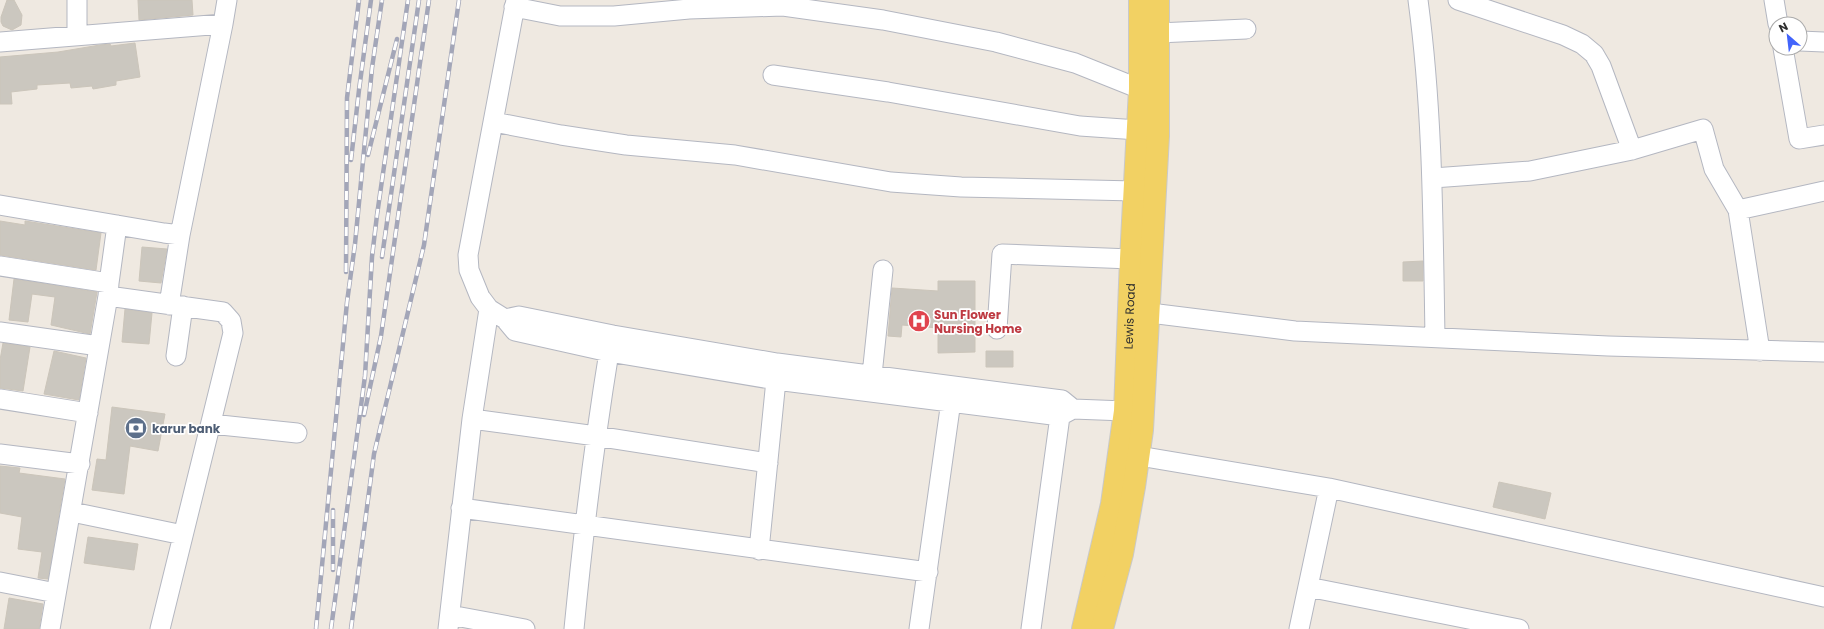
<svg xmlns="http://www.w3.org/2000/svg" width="1824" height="629" font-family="Poppins,sans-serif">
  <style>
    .building { fill: #cbc7bf; stroke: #cbc5ba }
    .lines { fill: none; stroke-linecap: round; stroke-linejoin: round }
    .minor-casing { stroke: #b4b7c1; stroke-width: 21 }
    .major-casing { stroke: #c9c9c9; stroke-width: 24 }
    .minor { stroke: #fff; stroke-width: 19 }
    .major { stroke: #f2d163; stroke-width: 22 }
    .rail-casing { stroke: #a3a6b8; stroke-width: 4.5 }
    .rail { stroke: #fff; stroke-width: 3; stroke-dasharray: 9; stroke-linecap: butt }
    .labels { text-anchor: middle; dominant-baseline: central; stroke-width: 3.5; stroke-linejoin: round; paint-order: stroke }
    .health-label { font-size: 12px; font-weight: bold; fill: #be3a42; stroke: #fff; text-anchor: start }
    .street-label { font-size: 12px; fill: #2e2e2e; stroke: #fff }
    .service-label { font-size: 12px; font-weight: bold; fill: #4e5e75; stroke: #fff; text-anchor: start }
  </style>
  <rect width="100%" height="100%" fill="#efe9e1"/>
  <path class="building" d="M7,0H14L22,15L21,25L12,30L3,26L1,22V17Z
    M138,0H192L193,15L139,20Z
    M135,43L140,77L116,81V85L93,89L92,86L71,88L70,83L37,85V89L11,92L12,104H0V57L58,52L100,45L110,44L111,46Z
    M0,221L25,225V221L101,233L96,270L0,255Z
    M142,247L167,249L161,283L139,281Z
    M1423,261V281H1403V262Z
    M14,279L97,292L90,334L51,325L55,297L32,294L28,322L9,320Z
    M938,281H975V352L938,353V328L902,325L901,337L888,336L892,288L938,291Z
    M125,309L152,313L149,344L122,342Z
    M3,343L30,347L23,391L0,388V360Z
    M54,351L86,358L79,400L44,394Z
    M986,351H1013V367H986Z
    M112,407L165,414L158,451L130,446L124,494L92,490L97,459L106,460Z
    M0,466L20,468L19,473L65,479L48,579L38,578L42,552L18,549L22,517L0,513Z
    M1499,482L1551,493L1545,519L1493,507Z
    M88,537L138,544L134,570L84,563Z
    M9,598L43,604L39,629H4Z"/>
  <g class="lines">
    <g class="minor-casing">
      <path id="minor" d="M77,0V34
        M516,0L468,255L469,270L480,297L489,309L505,319L515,331L609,352L776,380L1060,416L1073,409L1125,411
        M1418,0C1433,112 1433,224 1435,337
        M1458,0L1563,35L1582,44L1594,54L1601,66L1632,150
        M1774,0L1778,24
        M514,7L560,16H614L689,9L783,6L883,20L996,42L1075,63L1140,89
        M1158,33L1246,29
        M1800,41L1824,42
        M0,42L223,24
        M1783,48L1799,139L1824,135
        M773,75L888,92L1080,126L1138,130
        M494,122L561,135L626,145L735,155L891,182L961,187L1135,191
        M1433,178L1530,171L1632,150L1703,129L1714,169L1738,210L1760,351
        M0,205L164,233L180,235
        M1738,210L1824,191
        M0,266L109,283L108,296
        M109,283L117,225
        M169,305L180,235L223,24L227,0
        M1150,313L1295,331L1608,346L1824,352
        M505,319L519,316L613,335L777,363L1062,400L1073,409
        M997,329L1002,254L1131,259
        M0,332L99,346
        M176,356L183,306
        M872,375L883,270
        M0,399L88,413
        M472,419L596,436L768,463
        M211,424L297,433
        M0,454L80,464
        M1139,456L1329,488L1824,597
        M461,508L928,572
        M72,512L183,535
        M759,550L776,380
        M0,582L56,593
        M1308,587L1519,629
        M450,615L525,629
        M50,629L108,296L223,312L231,321L233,333L160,629
        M448,629L472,419L489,309
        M574,629C583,536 594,444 609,352
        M919,629L951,401
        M1031,629L1060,416
        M1299,629L1329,488"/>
    </g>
    <g class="major-casing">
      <g id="major">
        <path id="s1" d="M1083,629L1112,504L1125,411L1131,259L1140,89V0"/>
        <path d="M1102,629L1122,554L1134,487L1142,430L1158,136V0"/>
      </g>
    </g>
    <use href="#minor" class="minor"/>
    <use href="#major" class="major"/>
    <g class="rail-casing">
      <path id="rail" d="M368,155L397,39
        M351,160L359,90L371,0
        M382,257L419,0
        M346,272L347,98L359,0
        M364,415L381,336L429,0
        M333,510V570
        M316,629L347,302L355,244L372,68L382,0
        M331,629L365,376L372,257L377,215L408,0
        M351,629L374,454L424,245L459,0"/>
    </g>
    <use href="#rail" class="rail"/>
  </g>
  <defs>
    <g id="hospital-disc" transform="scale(1.15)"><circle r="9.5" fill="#e0444e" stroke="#fff"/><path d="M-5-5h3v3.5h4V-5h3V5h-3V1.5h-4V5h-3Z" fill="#fff"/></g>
    <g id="bank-disc" transform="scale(1.15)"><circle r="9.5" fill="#5c6f8a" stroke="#fff"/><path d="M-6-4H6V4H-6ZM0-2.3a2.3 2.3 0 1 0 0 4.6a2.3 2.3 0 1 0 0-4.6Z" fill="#fff"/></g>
  </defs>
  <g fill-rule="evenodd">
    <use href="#hospital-disc" x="919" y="321"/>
    <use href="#bank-disc" x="136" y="428"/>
  </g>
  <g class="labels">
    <g class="health-label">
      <text x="934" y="314">Sun Flower<tspan x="934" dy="14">Nursing Home</tspan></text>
    </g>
    <g class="street-label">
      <text stroke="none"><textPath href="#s1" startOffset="317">Lewis Road</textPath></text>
    </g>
    <g class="service-label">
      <text x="152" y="428">karur bank</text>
    </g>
  </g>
  <g transform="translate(1788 36) rotate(332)"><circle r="19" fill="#ffffff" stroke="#ababab"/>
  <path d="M0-3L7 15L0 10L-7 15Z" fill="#4264fb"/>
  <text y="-6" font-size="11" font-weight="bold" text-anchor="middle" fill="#2e2e2e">N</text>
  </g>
</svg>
